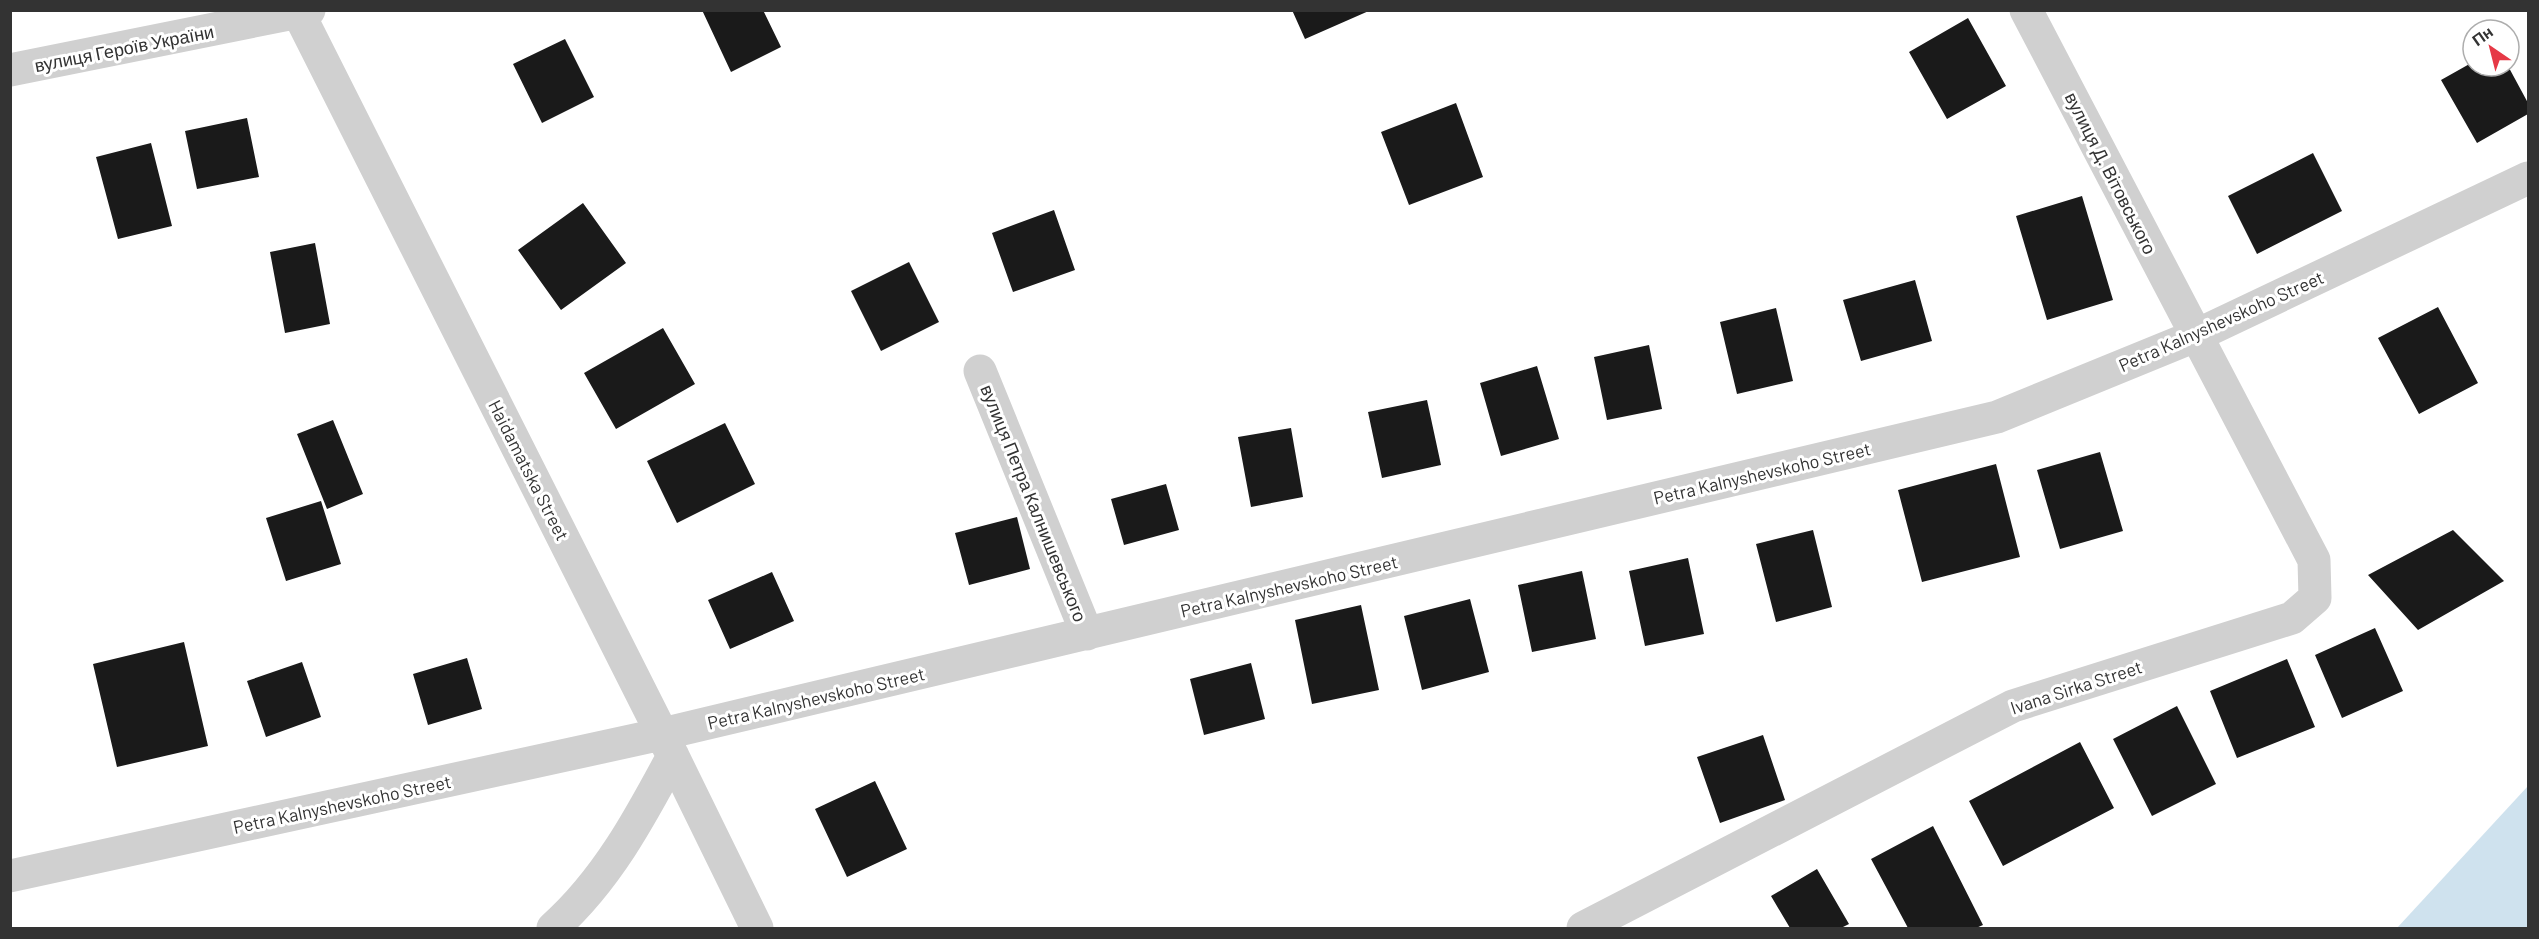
<svg xmlns="http://www.w3.org/2000/svg" width="2539" height="939" font-family="Barlow,sans-serif">
  <style>
    .water { fill: #cfe2ee }
    .building { fill: #1a1a1a }
    .lines { fill: none; stroke-linecap: round; stroke-linejoin: round }
    .minor { stroke: #d0d0d0; stroke-width: 33 }
    .labels { text-anchor: middle; dominant-baseline: central; stroke-width: 6; stroke-linejoin: round; paint-order: stroke }
    .street-label { font-size: 18px; fill: #333; stroke: #fff }
  </style>
  <rect width="100%" height="100%" fill="#fff"/>
  <path class="water" d="M2528,786V928H2397Z"/>
  <path class="building" d="M702,10H763L781,47L731,72Z
    M1292,10H1371L1305,39Z
    M1968,18L2006,86L1947,119L1909,52Z
    M565,39L594,97L542,123L513,64Z
    M2473,62V66H2508L2528,103V114L2477,143L2441,80Z
    M1456,103L1483,177L1409,205L1381,132Z
    M247,118L259,177L197,189L185,131Z
    M151,143L172,226L118,239L96,157Z
    M2313,153L2342,211L2257,254L2228,196Z
    M2082,196L2113,300L2047,320L2016,216Z
    M583,203L626,263L561,310L518,250Z
    M1054,210L1075,270L1013,292L992,233Z
    M315,243L330,324L285,333L270,252Z
    M909,262L939,322L881,351L851,291Z
    M1915,280L1932,341L1861,361L1843,300Z
    M2438,307L2478,383L2419,414L2378,338Z
    M1776,308L1793,381L1737,394L1720,322Z
    M663,328L695,384L616,429L584,373Z
    M1649,345L1662,409L1607,420L1594,357Z
    M1537,366L1559,439L1501,456L1480,383Z
    M1427,400L1441,465L1382,478L1368,412Z
    M333,420L363,494L327,509L297,434Z
    M725,423L755,484L677,523L647,461Z
    M1291,428L1303,497L1251,507L1238,437Z
    M2100,452L2123,531L2060,549L2037,470Z
    M1996,464L2020,557L1922,582L1898,490Z
    M1166,484L1179,530L1124,545L1111,499Z
    M321,501L341,564L286,581L266,518Z
    M1017,517L1030,569L969,585L955,533Z
    M1813,530L1832,607L1776,622L1756,544Z
    M2453,530L2504,581L2418,630L2368,575Z
    M1688,558L1704,634L1645,646L1629,571Z
    M1582,571L1596,639L1532,652L1518,585Z
    M772,572L794,621L730,649L708,600Z
    M1470,599L1489,672L1422,690L1404,616Z
    M1361,605L1379,690L1312,704L1295,620Z
    M2375,628L2403,691L2342,718L2315,655Z
    M184,642L208,746L117,767L93,664Z
    M467,658L482,709L428,725L413,674Z
    M2287,659L2315,727L2237,758L2210,691Z
    M302,662L321,717L266,737L247,681Z
    M1251,663L1265,719L1204,735L1190,679Z
    M2177,706L2216,784L2152,816L2113,739Z
    M1763,735L1785,800L1720,823L1697,757Z
    M2080,742L2114,808L2003,866L1969,801Z
    M875,781L907,849L847,877L815,809Z
    M1933,826L1983,925L1976,928H1908L1871,859Z
    M1817,869L1849,924L1841,928H1790L1771,896Z"/>
  <g class="lines">
    <path class="minor" d="M299,14L662,734L757,928
      M10,70L309,10
      M980,371L1087,634
      M10,876L662,734L1997,417L2195,336L2528,178
      M553,928C606,881 640,818 673,756
      M1583,928L2013,706L2292,618L2315,598L2314,560L2026,10"/>
  </g>
  <g class="labels">
    <g class="street-label">
      <text transform="translate(124 48) rotate(-11)">вулиця Героїв України</text>
      <text transform="translate(2111 173) rotate(63)">вулиця Д. Вітовського</text>
      <text transform="translate(2221 321) rotate(-24)">Petra Kalnyshevskoho Street</text>
      <text transform="translate(529 470) rotate(63)">Haidamatska Street</text>
      <text transform="translate(1762 473) rotate(-13)">Petra Kalnyshevskoho Street</text>
      <text transform="translate(1034 503) rotate(68)">вулиця Петра Калнишевського</text>
      <text transform="translate(1289 586) rotate(-13)">Petra Kalnyshevskoho Street</text>
      <text transform="translate(2076 687) rotate(-18)">Ivana Sirka Street</text>
      <text transform="translate(816 698) rotate(-13)">Petra Kalnyshevskoho Street</text>
      <text transform="translate(342 804) rotate(-12)">Petra Kalnyshevskoho Street</text>
    </g>
  </g>
  <rect width="2539" height="939" fill="none" stroke="#333333" stroke-width="24"/>
  <g transform="translate(2491 48) rotate(325)"><circle r="28" fill="#ffffff" stroke="#adadad" stroke-width="1.5"/>
  <path d="M0-4.5L10 22L0 15L-10 22Z" fill="#e63946"/>
  <text y="-9" font-size="16" font-weight="bold" text-anchor="middle" fill="#333333">Пн</text>
  </g>
</svg>
